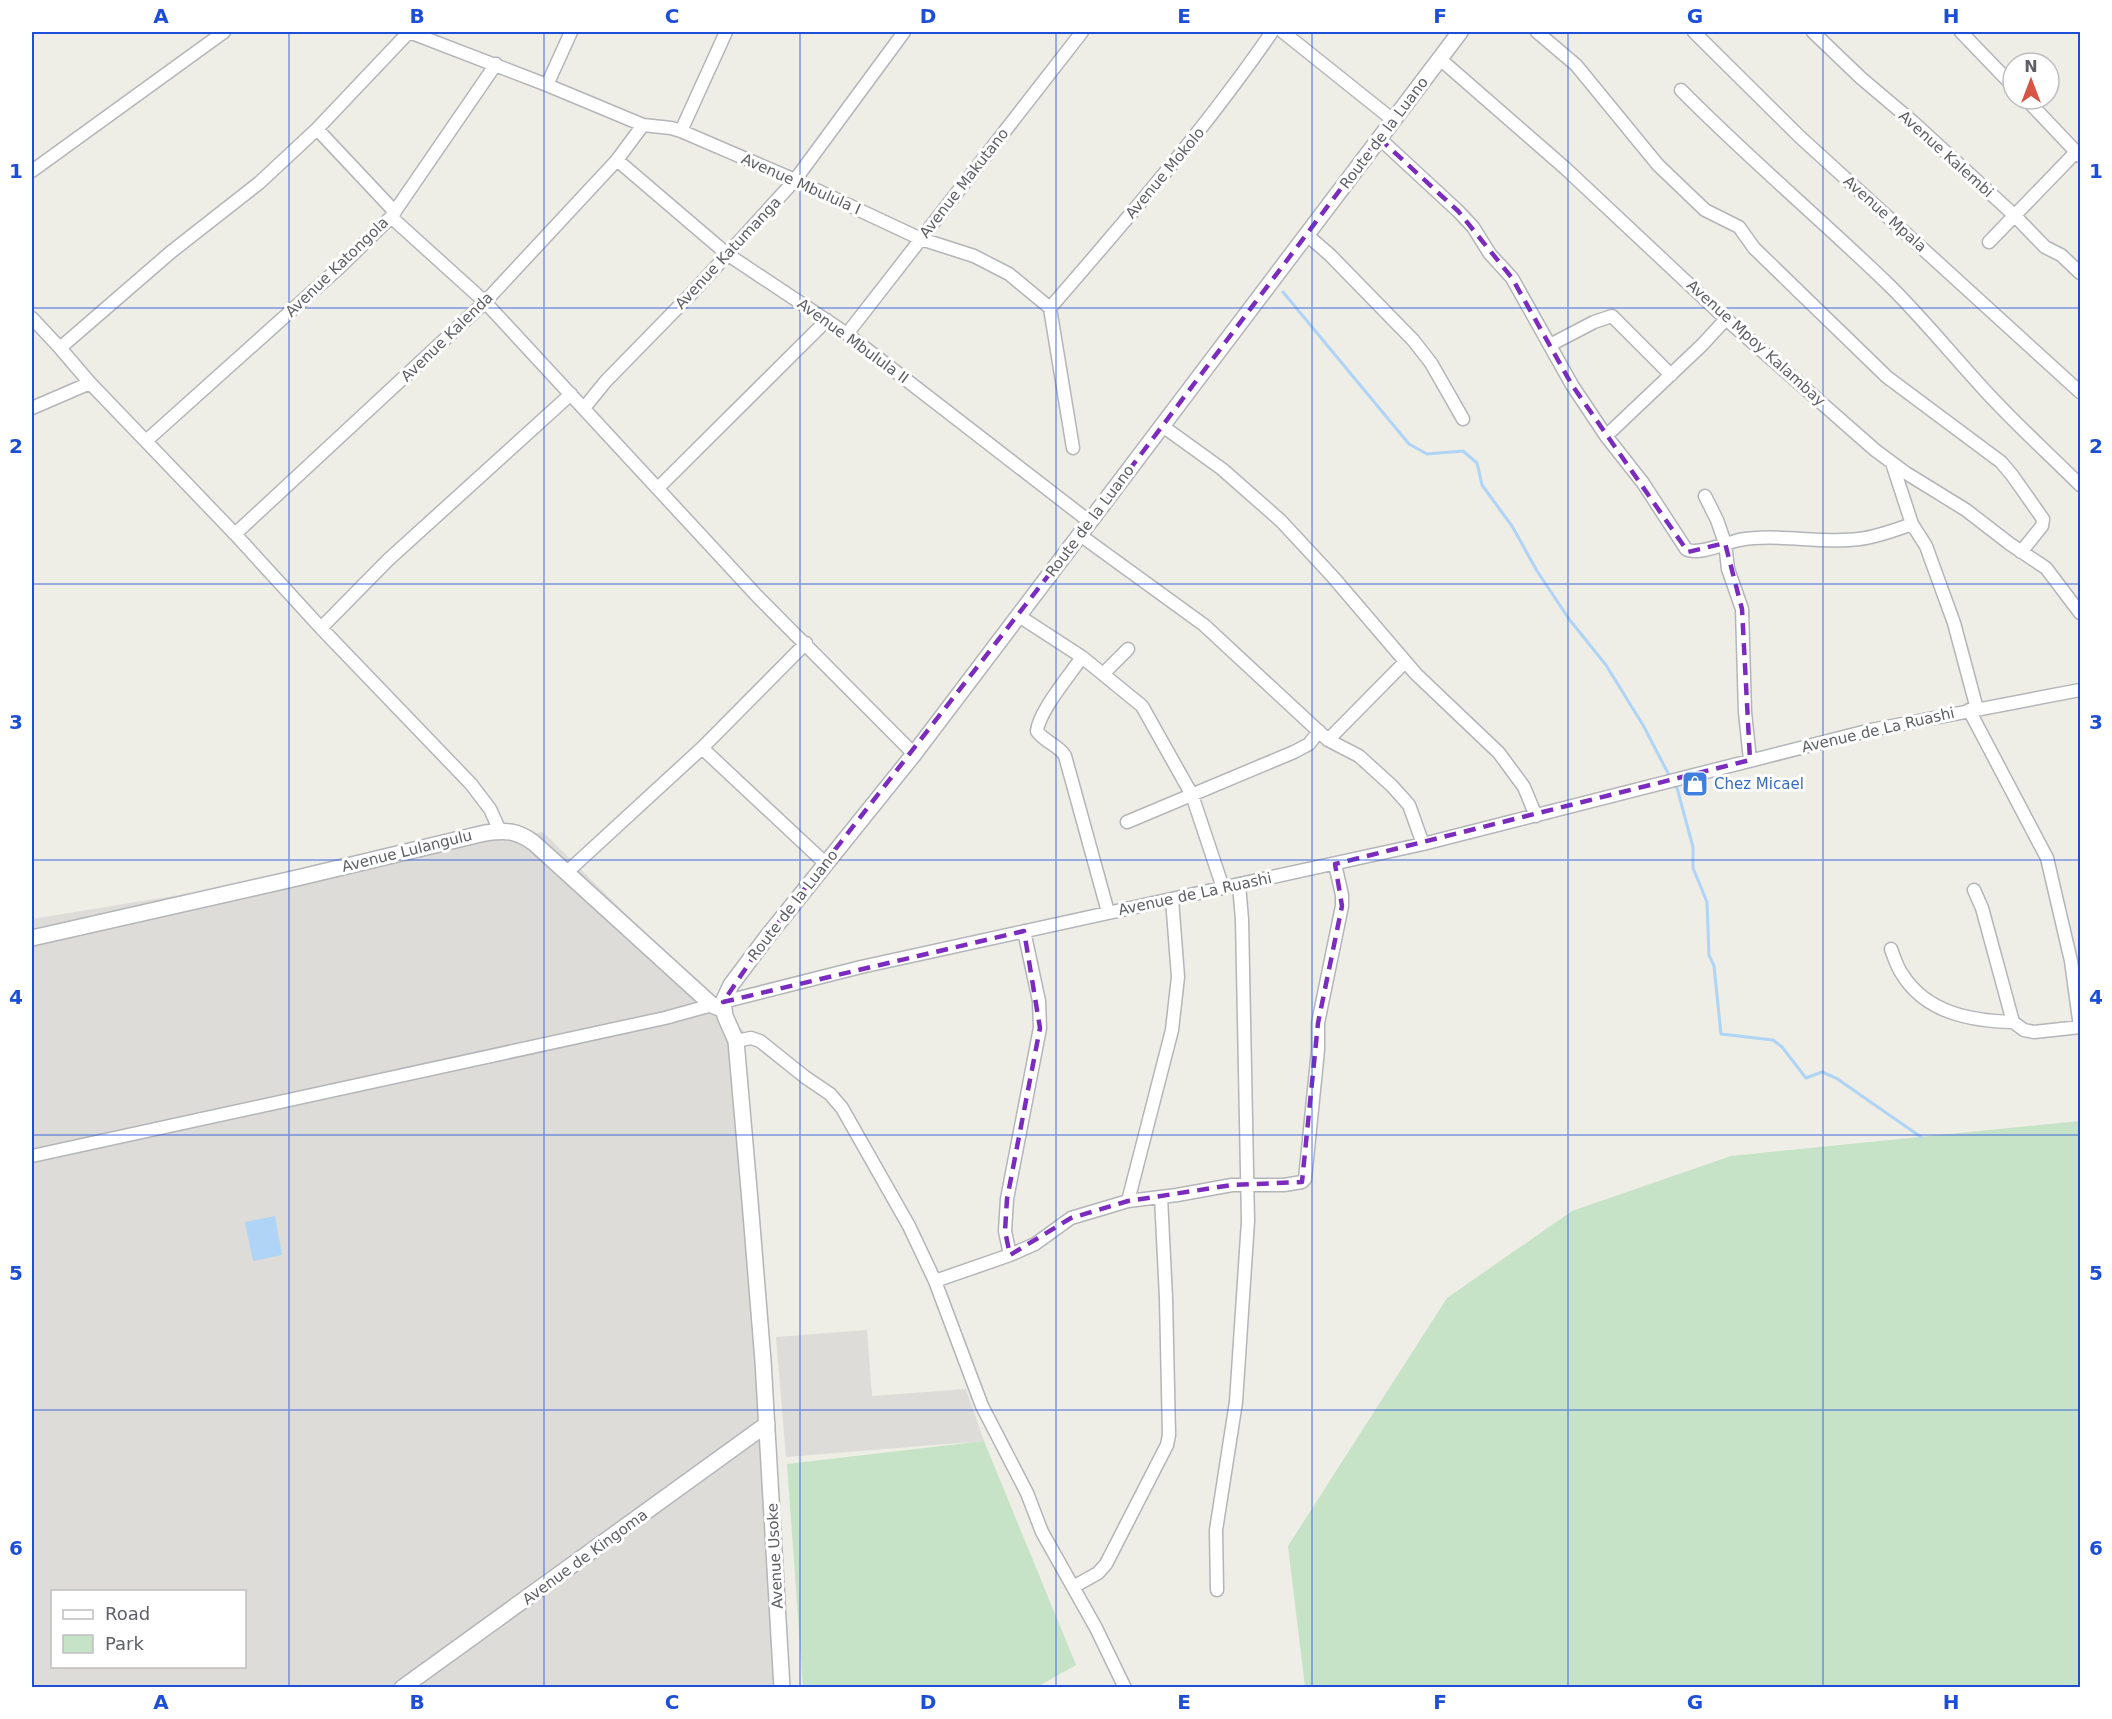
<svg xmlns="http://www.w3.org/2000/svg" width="2112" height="1719" font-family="'DejaVu Sans',sans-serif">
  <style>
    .industrial { fill: #dddcd8; fill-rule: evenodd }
    .green { fill: #c6e3c7 }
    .water { fill: #afd4f5 }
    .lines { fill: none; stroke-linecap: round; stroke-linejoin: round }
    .stream { stroke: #afd4f5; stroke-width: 3 }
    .minor-casing { stroke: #b3b5b9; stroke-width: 15 }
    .tertiary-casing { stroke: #b3b5b9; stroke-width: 18 }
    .minor { stroke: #fff; stroke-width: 12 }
    .tertiary { stroke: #fff; stroke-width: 15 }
    .marked { fill: none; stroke: #7b2cbf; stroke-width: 4.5; stroke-dasharray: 12 8; stroke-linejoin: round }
    .grid { fill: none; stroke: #1d4ed8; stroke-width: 1.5; stroke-opacity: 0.55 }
    .labels { text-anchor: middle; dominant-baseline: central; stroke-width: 6; stroke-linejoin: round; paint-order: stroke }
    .street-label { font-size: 15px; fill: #5e6065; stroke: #fff }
    .shop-label { font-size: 15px; fill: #366cbe; stroke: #fff; text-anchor: start }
    .neatline { fill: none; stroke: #1d4ed8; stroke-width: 2 }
    .grid-label { font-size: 20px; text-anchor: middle; font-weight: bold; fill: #1d4ed8 }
  </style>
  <rect width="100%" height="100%" fill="#eeede6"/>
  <path class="industrial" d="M543,832L744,1031L775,1687L32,1688V919L296,876L348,861ZM52,1592H244V1666H52Z
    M867,1330L872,1396L966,1389L984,1441L786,1457L776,1337Z"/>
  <path class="green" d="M2080,1121V1687H1305L1288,1546L1447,1298L1572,1211L1731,1156Z
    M984,1441L1076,1665L1037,1687H803L787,1464Z"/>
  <path class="water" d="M275,1216L282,1255L253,1261L245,1222Z"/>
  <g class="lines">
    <path class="stream" d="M1283,292L1409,444L1427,454L1463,451L1477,463L1482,485L1512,526L1537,571L1569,619L1606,665L1643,725L1670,777
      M1673,783L1677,788L1693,847V868L1707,902L1709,955L1714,966L1721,1034L1773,1040L1782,1047L1806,1078L1822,1072L1836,1078L1921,1137"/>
    <g class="minor-casing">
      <path id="minor" d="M409,32L547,85L643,125L671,128L681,131L795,180L921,239L974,256L1009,274L1050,308L1073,448
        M1283,32L1393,120
        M1537,32L1576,65L1658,165L1705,210L1739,227L1754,248L1887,377L2001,462L2012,475L2043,519L2042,526L2021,552
        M1694,32L1800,137L2080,392
        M1813,32L1861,78L1913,122L2014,215L2045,247L2061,255L2080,273
        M1961,32L2013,86
        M1440,59L1565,168L1726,319L1875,450L1906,473L1966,510L2010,544L2046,568L2080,613
        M547,85L571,32
        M1681,90C1748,158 1822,220 1891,287C1922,318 1950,352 1980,385C2011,420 2047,452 2080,485
        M2026,99L2080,156
        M317,129L395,212
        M681,131L726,32
        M1379,138L1458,211L1473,227L1490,254L1512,278L1572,385L1606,436L1643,483L1686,549C1697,556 1726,543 1739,540C1778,533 1819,544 1859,539C1877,537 1895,530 1912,524L1892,463
        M617,160L727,254L847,334L1090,522
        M32,171L224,32
        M391,217L485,302L758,597L914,754
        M1307,235L1330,255L1413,340L1431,363L1463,419
        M1989,242L2076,152
        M1050,308C1128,218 1205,129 1272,32
        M32,318L60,348L90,383L235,534L321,628L471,784L490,809L500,831
        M847,334L1082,32
        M1550,345L1594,322L1612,316L1671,375
        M60,348L171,252L259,183L317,129L409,32
        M32,408L90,383
        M584,408L606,381L693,292L795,180L904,32
        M1161,425L1222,469L1281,521L1333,577L1416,674L1499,753L1524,787L1536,816
        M1606,436L1702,345L1726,319
        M146,441L341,266L391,217L496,64
        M658,488L827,320
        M1705,496L1717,520L1725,543L1728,569L1742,609L1745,712L1750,760
        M1912,524L1926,546L1954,623L1977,709
        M235,534L485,302L617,160L643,125
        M1080,535L1204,625L1328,740L1359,756L1392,786L1409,805L1423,844
        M1019,616L1082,657L1142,706L1192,795L1223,888
        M321,628L388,560L571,394
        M1082,657C1070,675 1039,711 1037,731C1044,742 1059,745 1065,756L1108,912
        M1103,674L1128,649
        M1969,710L2047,858L2071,961L2080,1027
        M1328,740L1405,662
        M702,748L825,863
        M1127,822L1294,752L1309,744L1319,731
        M566,873L702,748L806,643
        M1974,890L1982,908L2013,1022L2024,1030L2034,1032L2080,1027
        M1891,949C1894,957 1897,967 1902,974C1926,1013 1971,1021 2013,1022
        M723,1002L861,967L1423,844L1871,730L2080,690
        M736,1041L751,1038L760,1041L805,1077L830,1094L842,1108L909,1226L935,1281L982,1406L1027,1493L1042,1532L1096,1628L1125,1688
        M32,1156L665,1018L712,1005
        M1128,1201L1172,1030L1178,977L1172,899
        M1010,1255L1005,1231L1007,1199L1040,1028L1039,1001L1024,931
        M935,1281L1010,1255L1035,1244L1071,1218L1128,1201L1177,1195L1232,1185H1284L1302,1182L1305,1179L1318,1050V1023L1342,906V895L1335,864
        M1073,1587L1098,1573L1106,1564L1148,1482L1167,1445L1169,1435L1166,1298L1161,1197
        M1217,1590L1216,1530L1236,1402L1248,1221L1242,919L1239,885"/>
    </g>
    <g class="tertiary-casing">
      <path id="tertiary" d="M32,938L297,878L485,833C505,830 517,830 534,843L712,1005L724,1010
        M402,1688L767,1424
        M782,1688L763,1361L750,1201L736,1041L725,1016L723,1002L731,985L767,937L914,754L1460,32"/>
    </g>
    <use href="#minor" class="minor"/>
    <use href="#tertiary" class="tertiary"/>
  </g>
  <path class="marked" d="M1379,138L1458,211L1512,278L1572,385L1688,552L1725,543L1742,609L1750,760L1335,864L1342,906L1318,1023L1302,1182L1232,1185L1128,1201L1071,1218L1010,1255L1005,1231L1007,1199L1040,1028L1024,931L723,1002L767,937L1090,522Z"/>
  <path class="grid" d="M289,32V1688M544,32V1688M800,32V1688M1056,32V1688M1312,32V1688M1568,32V1688M1823,32V1688M32,308H2080M32,584H2080M32,860H2080M32,1135H2080M32,1410H2080"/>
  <defs>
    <g id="shop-square" transform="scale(1.35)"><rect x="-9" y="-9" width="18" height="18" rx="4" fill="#3f7fe0" stroke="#fff"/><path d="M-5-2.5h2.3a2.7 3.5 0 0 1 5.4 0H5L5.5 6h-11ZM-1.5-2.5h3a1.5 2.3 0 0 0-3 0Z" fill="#fff"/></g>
  </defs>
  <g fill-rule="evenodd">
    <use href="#shop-square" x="1695" y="784"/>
  </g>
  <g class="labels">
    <g class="street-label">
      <text transform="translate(1384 133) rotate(-53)">Route de la Luano</text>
      <text transform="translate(1946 154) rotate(42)">Avenue Kalembi</text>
      <text transform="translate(1165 173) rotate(-50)">Avenue Mokolo</text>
      <text transform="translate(964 183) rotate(-52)">Avenue Makutano</text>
      <text transform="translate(801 184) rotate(24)">Avenue Mbulula I</text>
      <text transform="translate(1885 214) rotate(42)">Avenue Mpala</text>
      <text transform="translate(728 253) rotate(-47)">Avenue Katumanga</text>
      <text transform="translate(337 267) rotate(-44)">Avenue Katongola</text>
      <text transform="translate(447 337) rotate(-44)">Avenue Kalenda</text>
      <text transform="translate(853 341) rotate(36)">Avenue Mbulula II</text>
      <text transform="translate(1756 343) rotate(42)">Avenue Mpoy Kalambay</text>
      <text transform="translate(1090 521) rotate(-53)">Route de la Luano</text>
      <text transform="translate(1878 730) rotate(-13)">Avenue de La Ruashi</text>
      <text transform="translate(407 851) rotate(-14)">Avenue Lulangulu</text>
      <text transform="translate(1195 894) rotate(-12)">Avenue de La Ruashi</text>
      <text transform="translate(793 905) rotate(-52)">Route de la Luano</text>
      <text transform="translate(775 1556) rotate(-93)">Avenue Usoke</text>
      <text transform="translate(585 1557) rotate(-36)">Avenue de Kingoma</text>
    </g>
    <g class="shop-label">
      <text x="1714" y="784">Chez Micael</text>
    </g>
  </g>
  <rect width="2112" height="1719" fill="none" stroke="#ffffff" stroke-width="66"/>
  <rect x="51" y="1590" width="195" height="78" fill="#ffffff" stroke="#bfbfc1" stroke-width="1.5"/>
  <rect x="63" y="1610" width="30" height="9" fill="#ffffff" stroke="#bfbfc1" stroke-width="1.5"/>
  <text x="105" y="1620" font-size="18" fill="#5e6065">Road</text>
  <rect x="63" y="1635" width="30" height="18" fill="#c6e3c7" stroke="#bfbfc1" stroke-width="1.5"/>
  <text x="105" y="1650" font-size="18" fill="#5e6065">Park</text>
  <g transform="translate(2031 81)"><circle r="28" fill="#ffffff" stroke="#bfbfc1" stroke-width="1.5"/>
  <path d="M0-4.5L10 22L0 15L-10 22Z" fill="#d65545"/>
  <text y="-9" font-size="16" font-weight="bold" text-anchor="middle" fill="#5e6065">N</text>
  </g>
  <rect x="33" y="33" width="2046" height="1653" class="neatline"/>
  <g class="grid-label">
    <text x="161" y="23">A</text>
    <text x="417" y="23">B</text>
    <text x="672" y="23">C</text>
    <text x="928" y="23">D</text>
    <text x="1184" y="23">E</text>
    <text x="1440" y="23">F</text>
    <text x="1695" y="23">G</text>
    <text x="1951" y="23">H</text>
    <text x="16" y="178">1</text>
    <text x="2096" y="178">1</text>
    <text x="16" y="453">2</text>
    <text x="2096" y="453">2</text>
    <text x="16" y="729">3</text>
    <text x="2096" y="729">3</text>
    <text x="16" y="1004">4</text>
    <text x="2096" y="1004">4</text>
    <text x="16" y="1280">5</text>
    <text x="2096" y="1280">5</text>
    <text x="16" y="1555">6</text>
    <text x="2096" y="1555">6</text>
    <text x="161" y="1709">A</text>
    <text x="417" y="1709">B</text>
    <text x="672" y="1709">C</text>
    <text x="928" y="1709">D</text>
    <text x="1184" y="1709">E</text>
    <text x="1440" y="1709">F</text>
    <text x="1695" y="1709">G</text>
    <text x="1951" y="1709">H</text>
  </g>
</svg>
